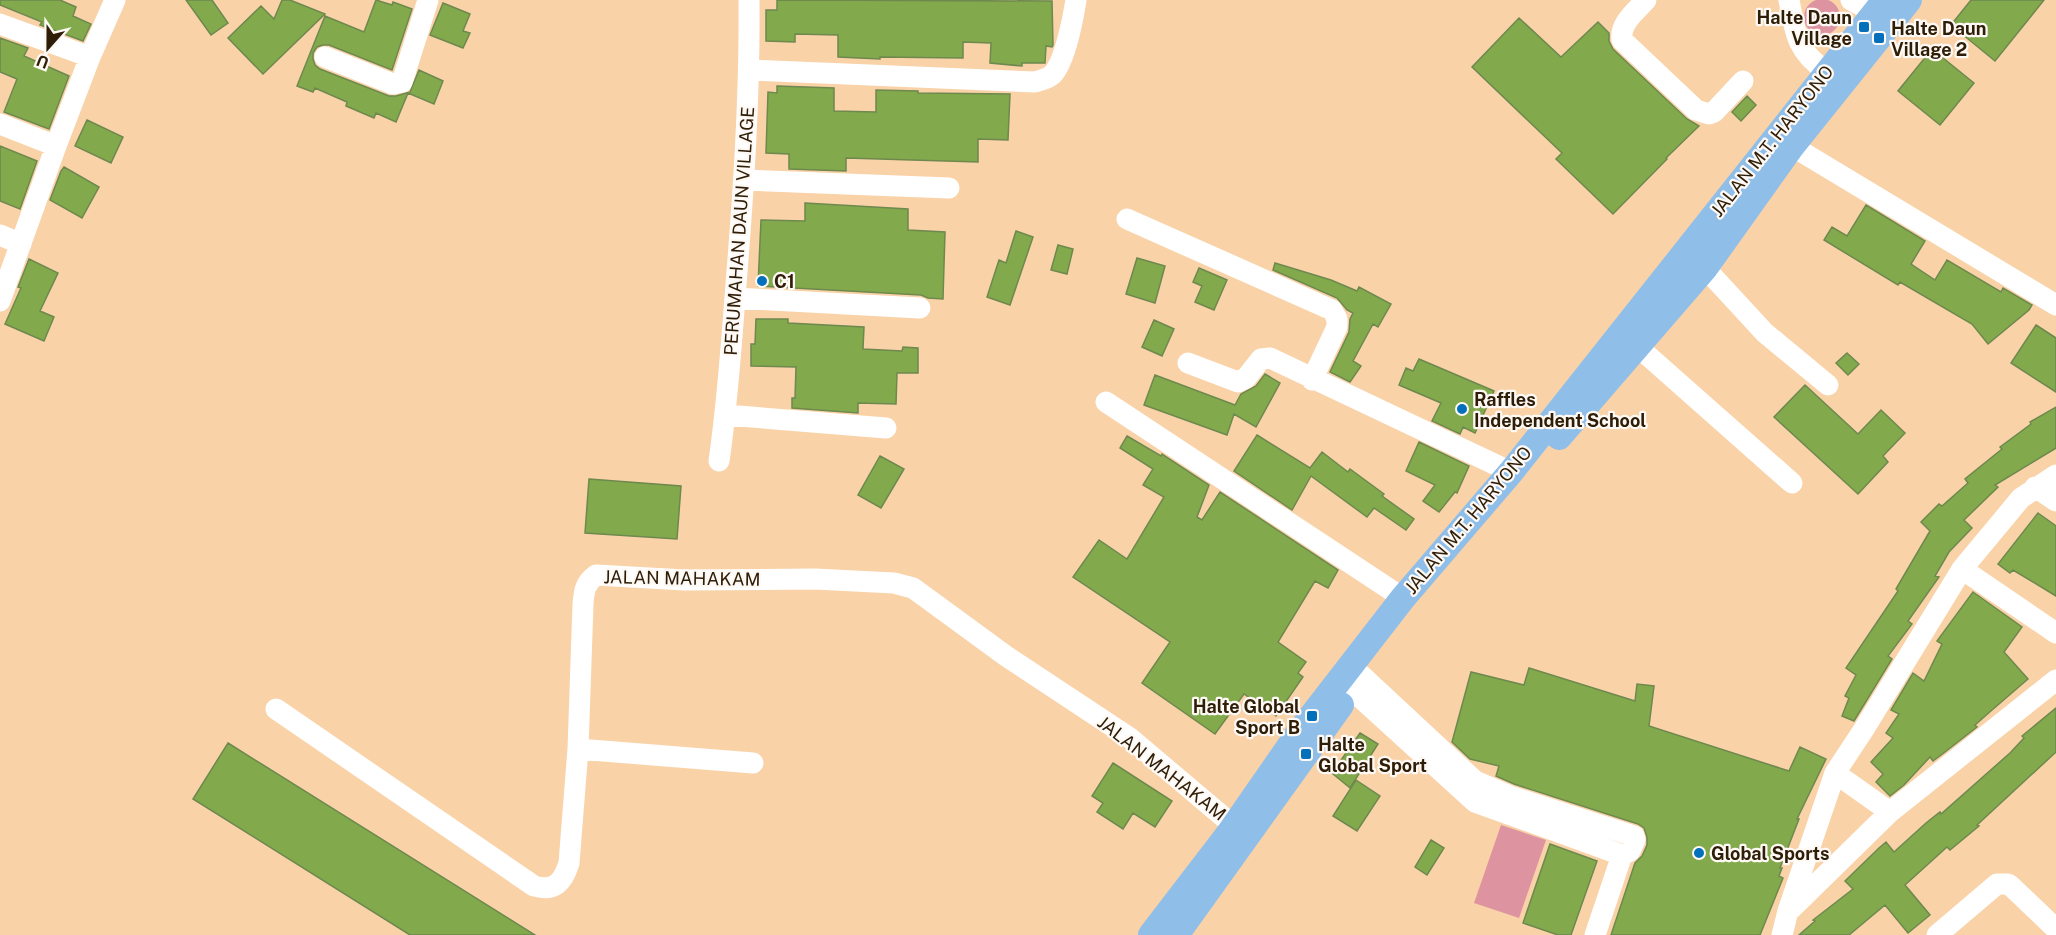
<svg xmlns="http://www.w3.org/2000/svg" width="2056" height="935" font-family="'Public Sans',sans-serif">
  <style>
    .green { fill: #de94a0 }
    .building { fill: #82aa4c; stroke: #6e884e; stroke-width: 1.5 }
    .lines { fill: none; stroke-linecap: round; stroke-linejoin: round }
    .minor { stroke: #fff; stroke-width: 21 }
    .major { stroke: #8fbee9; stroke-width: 26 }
    .poi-dot { fill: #046fbb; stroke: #fef9f4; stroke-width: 2 }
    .labels { text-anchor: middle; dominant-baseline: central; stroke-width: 4.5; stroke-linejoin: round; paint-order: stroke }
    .poi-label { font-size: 18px; font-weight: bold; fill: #2e1d07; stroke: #fef9f4; text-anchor: start }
    .street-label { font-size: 18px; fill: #2e1d07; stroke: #fef9f4 }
  </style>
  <rect width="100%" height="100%" fill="#f9d2a8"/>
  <path class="green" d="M1804 17a18 18 0 1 1 36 0a18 18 0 1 1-36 0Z
    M1501,825L1546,840L1519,918L1474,903Z"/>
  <path class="building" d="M0,0H60L76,7L73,16L91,24L83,41L40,25L42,22L0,5Z
    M186,0H212L228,23L211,35Z
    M282,0H290L325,14L263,74L228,38L261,6L274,19Z
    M376,0L392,5L393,2L412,9L392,70L329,45H323L317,47L313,53V59L315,65L320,69L389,96H396L410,92L419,70L443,81L434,104L408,93L396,122L376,113L374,118L346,106L347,102L315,88L313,92L297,86L325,16L364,32Z
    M777,0L1052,1L1053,45L1052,47L1046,46L1045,63H1022V66L990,63L991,43L963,42V58L880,57V59L838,57V35L795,34V42L766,41V10H777Z
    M1971,0H2044L1995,61L1951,25Z
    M443,3L470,14L463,31L470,33L463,48L430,35Z
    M1519,18L1561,57L1598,22L1609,33V41L1613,49L1687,119L1699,126L1666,158L1667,159L1613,214L1556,159L1562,153L1472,67Z
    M0,38L28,48L24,56L69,76L49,129L4,112L17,79L0,72Z
    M1932,49L1974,83L1940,125L1898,91Z
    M777,86L834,88V111L876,112V90L918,91V93L1010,94L1008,140L978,139V162L846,158V171L789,169V154L766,153L768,92L777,93Z
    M1747,96L1756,105L1741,121L1732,112Z
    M87,120L123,137L111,163L75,146Z
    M0,146L37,161L20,209L0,201Z
    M64,167L99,187L82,218L50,200L61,171Z
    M805,203L908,209V230L945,232L943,299L928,298L921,295L758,286L761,220L805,221Z
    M1866,205L1925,241L1911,264L1935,280L1947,260L2001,292L2003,288L2032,305L2029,310L1988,344L1972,324L1900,282L1898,285L1824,240L1832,227L1847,236Z
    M1016,231L1033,237L1010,305L987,297L999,260L1006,263Z
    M1058,245L1073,249L1067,274L1051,270Z
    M1137,258L1165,266L1155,303L1126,294Z
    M29,259L58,273L40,311L54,317L44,341L5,324L21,288L18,287Z
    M1275,263L1331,280L1357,291L1359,287L1391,304L1378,327L1373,324L1353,361L1361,366L1350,382L1330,372L1349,332L1350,319L1353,313L1347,310L1337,298L1273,270Z
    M1199,268L1227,280L1214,310L1195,302L1202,286L1193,282Z
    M756,319H788V323L864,327L863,349L902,351L903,347L918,348V373H897L896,404L858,403V413L792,408V398H795L796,367L751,366V344H755Z
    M1154,320L1174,329L1162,356L1142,347Z
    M2036,325L2056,338V392L2011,363Z
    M1847,353L1859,364L1848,375L1836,363Z
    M1419,359L1494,391L1475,433L1463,427L1460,434L1432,421L1441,403L1399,385L1406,368L1413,371Z
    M1265,374L1280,383L1256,427L1234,414L1227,435L1144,405L1155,375L1235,405L1241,394L1256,386Z
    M1805,385L1858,434L1881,410L1905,433L1883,456L1888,462L1858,494L1774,417Z
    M2056,407V448L1995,485L1998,487L1964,520L1972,528L1949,552L1935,576L1939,577L1908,621L1912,624L1888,656L1892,659L1854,721L1842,716L1849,698L1845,696L1856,675L1846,668L1898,591L1896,589L1930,531L1921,522L1939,504L1942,506L1968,483L1965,479L2002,449L2000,447L2031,424L2030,422Z
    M1257,435L1310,468L1322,452L1348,472L1350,469L1384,494L1382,496L1414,519L1406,530L1374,508L1367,517L1311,476L1292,510L1234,471Z
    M1127,436L1161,456L1162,454L1209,485L1197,517L1202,520L1220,492L1338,570L1328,588L1315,581L1278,642L1306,662L1298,673L1303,677L1276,716L1244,694L1215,734L1142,683L1170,642L1073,577L1099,540L1127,559L1164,497L1143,485L1153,469L1120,448Z
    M1419,442L1469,466L1457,493L1455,492L1439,512L1423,501L1435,485L1406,471Z
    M880,456L904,469L881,508L858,495Z
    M589,479L681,486L677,539L585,533Z
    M2038,513L2056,526V596L2013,570L2010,573L1998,564Z
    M1973,592L2022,627L2004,652L2028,679L1992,710L1975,725L1977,727L1945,752L1933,761L1930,757L1904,785L1890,796L1876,782L1883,774L1871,762L1893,738L1886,733L1899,714L1891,710L1913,673L1924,681L1942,644L1937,641Z
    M1529,668L1635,701L1637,684L1654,686L1649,726L1789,771L1800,747L1826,759L1797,819H1799L1780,868H1782L1779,876L1783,878L1760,935H1611L1635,863L1642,856L1647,845V837L1644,828L1638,824L1514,784L1496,776L1499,766L1470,759L1452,742L1471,672L1524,685Z
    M2056,708V752L1977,825L1979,826L1950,850L1947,847L1905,885L1930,915L1908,933L1885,905L1849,935H1799L1815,921L1813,920L1853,889L1845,881L1879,848L1886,842L1894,852L1926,823L1940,812L1941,814L2010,753L2024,738L2022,736Z
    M1360,733L1378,744L1350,788L1332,773Z
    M228,743L535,935H410L193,799Z
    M1113,763L1172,801L1155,827L1133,813L1123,829L1097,812L1103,803L1092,796Z
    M1356,780L1380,796L1357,831L1333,816Z
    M1431,840L1444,848L1427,875L1415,867Z
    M1550,844L1597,861L1571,935H1558L1523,923Z"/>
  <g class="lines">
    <path class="minor" d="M1646,0C1636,11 1619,24 1622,40L1696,110L1709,114L1714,112L1743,81
      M1789,0C1795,33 1797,52 1827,72
      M1851,0L1875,13
      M0,24L90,57
      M325,57L393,84L402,82L428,0
      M750,70L1035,82C1042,80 1048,79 1053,74C1065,60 1073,19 1076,0
      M0,124L56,146
      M1792,146L2056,305
      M745,180L949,188
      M1127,219L1332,310L1337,319V327L1312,380
      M0,235L21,244
      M1705,268L1765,333L1828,385
      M735,298L920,308
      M0,301L56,146L90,57L115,0
      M1637,346L1792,483
      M1188,363L1238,382L1246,378L1261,359L1270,358L1511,472
      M1106,402L1403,598
      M726,415L886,428
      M719,461C727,406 731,352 735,297C743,198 750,100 749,0
      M2035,487L2056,501
      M1962,569L2056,633
      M1352,690L1475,802L1622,855L1630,851L1635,840L1634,836L1510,796L1475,781L1361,675
      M276,709L534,886C555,892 563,882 569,863L578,749L583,604C584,591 585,583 596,575L685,580L815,579L894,583L913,588L1006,656L1130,738L1234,826
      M578,749L753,763
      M1835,773L1890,812
      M1791,909L1890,812L2056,680
      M1595,935L1622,855
      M1782,935L1788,911L1835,773L1864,729L1962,569L2021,498L2056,475
      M1937,935L1997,884H2008L2012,887L2056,929"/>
    <path class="major" d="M1559,437L1705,268L1792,146L1909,0
      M1151,935L1230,832L1300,731L1403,598L1511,472L1885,0
      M1176,935L1341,705"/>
  </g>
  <g class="poi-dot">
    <rect x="1858" y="21" width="12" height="12" rx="3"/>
    <rect x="1873" y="32" width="12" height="12" rx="3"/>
    <circle cx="762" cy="281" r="6"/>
    <circle cx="1462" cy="409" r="6"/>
    <rect x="1306" y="710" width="12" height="12" rx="3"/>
    <rect x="1300" y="748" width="12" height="12" rx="3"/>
    <circle cx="1699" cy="853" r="6"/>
  </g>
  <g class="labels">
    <g class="poi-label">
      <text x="1852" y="17" text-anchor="end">Halte Daun<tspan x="1852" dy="21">Village</tspan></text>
      <text x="1891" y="28">Halte Daun<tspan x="1891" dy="21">Village 2</tspan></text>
      <text x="774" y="281">C1</text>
      <text x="1474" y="399">Raffles<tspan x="1474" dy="21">Independent School</tspan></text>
      <text x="1300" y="706" text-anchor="end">Halte Global<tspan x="1300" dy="21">Sport B</tspan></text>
      <text x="1318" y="744">Halte<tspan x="1318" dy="21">Global Sport</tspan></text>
      <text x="1711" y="853">Global Sports</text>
    </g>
    <g class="street-label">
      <text transform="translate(1772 141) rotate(-52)">JALAN M.T. HARYONO</text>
      <text transform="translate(739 231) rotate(-86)">PERUMAHAN DAUN VILLAGE</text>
      <text transform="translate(1468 520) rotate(-50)">JALAN M.T. HARYONO</text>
      <text transform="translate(682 578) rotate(1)">JALAN MAHAKAM</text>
      <text transform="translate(1162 768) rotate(38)">JALAN MAHAKAM</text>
    </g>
  </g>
  <g transform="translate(48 48) rotate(201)" stroke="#fef9f4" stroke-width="4.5" paint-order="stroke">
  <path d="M0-4.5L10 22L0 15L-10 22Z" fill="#2e1d07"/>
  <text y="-9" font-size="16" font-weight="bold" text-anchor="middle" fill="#2e1d07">U</text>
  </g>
</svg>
